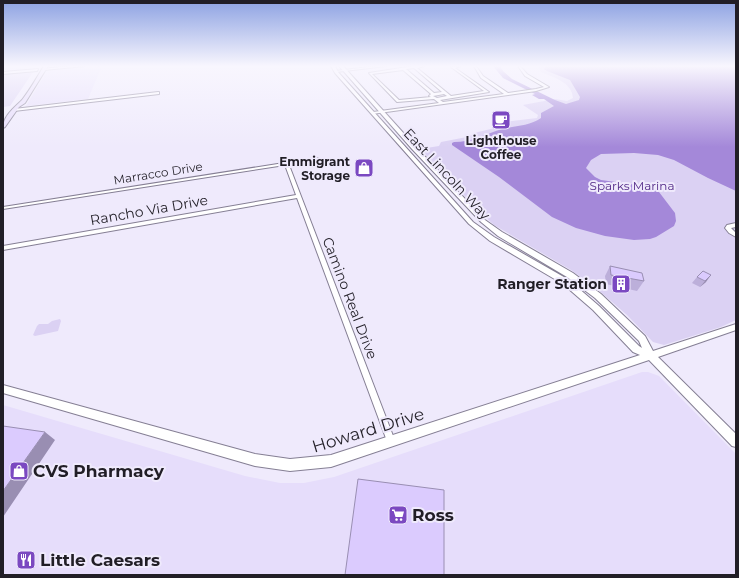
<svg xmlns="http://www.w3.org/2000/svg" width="739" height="578" font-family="Montserrat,sans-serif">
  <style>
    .built { fill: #e6ddfb }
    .green { fill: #dbd1f3 }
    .water { fill: #a488d9 }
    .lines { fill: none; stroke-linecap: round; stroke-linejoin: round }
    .minor-casing { stroke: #857f94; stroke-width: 2 }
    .tertiary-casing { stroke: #857f94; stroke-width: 2 }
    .secondary-casing { stroke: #857f94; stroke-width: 2 }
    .minor { fill: #fff; fill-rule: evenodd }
    .tertiary { fill: #fff; fill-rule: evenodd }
    .secondary { fill: #e6dbfb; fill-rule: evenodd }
    .wall { fill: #bcafda }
    .shaded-wall { fill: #998eb2 }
    .building { fill: #dbcbfe; stroke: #998eb2 }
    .labels { text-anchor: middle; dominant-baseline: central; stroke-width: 4; stroke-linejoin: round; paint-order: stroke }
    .far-poi-label { font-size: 12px; font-weight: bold; fill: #211e26; stroke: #efeafc }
    .far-street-label { font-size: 12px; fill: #211e26; stroke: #efeafc }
    .far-park-label { font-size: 12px; fill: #512886; stroke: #efeafc }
    .street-label { font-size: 14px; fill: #211e26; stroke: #efeafc }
    .poi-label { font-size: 14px; font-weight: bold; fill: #211e26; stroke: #efeafc; text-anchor: end }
    .near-street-label { font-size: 17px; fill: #211e26; stroke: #efeafc }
    .near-poi-label { font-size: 17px; font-weight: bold; fill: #211e26; stroke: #efeafc; text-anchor: start }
  </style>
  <rect width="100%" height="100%" fill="#efeafc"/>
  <path class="built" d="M93,66H102L88,99L26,106L47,71Z
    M642,372H648L659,376L736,454V575H3V405L245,476L280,483H304L334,477Z"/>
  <path class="green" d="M539,66H736V320L721,327L664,345L653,342L627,315L596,288L571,270L494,225L482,214L420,149L439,146L441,142L467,137L478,132L499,127L496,123L537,118L538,115L523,105L555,99L567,101L573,98C572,82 553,77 541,72L539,69Z
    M33,72L10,106L3,107V74Z
    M60,319L61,321L58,331L35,336L33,335L37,326L39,324H48L52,321Z"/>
  <path class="water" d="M493,66H500L503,71L512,79L555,100L566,104L579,100L580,97L570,80L547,71L544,69L546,66H736V191L708,178L674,160L658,155L634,153L601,154L591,160L586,168L595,177L601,180L644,186L659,192L675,213L676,221L674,226L656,237L650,239L634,240L605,236L576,228L552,217L499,177L452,145V143L454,142C472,142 485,134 502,129C514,126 530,126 541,118V113L554,106L544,99H539L532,95L535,94L503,78Z"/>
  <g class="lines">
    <g class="minor-casing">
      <path id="minor" d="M378,66H386L336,72L335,71Z
        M414,66H425L417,68L451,96L484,91L451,67L461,66L455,68L489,92L440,100L443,102L504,94L481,78L474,66H476L483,76L508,93L536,89L544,87L525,76L518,66H520L527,74L549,87L536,91L372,114V112H373L439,103L434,99L397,102L369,73ZM414,68L442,92L434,93L406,69ZM403,70L431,94L429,96L431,97L399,100L372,74ZM444,94L447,96L437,98L433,96Z
        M38,69L37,71L3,74V72Z
        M158,92H159V94L14,111L12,110L14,109Z
        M317,158H318V160L289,165L395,441L394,444L391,445L388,444L387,441L297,198L3,250V246L296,195L285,165L3,209V207L284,163L286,162H288Z
        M736,223V227L731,228L736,233V237L729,233L725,228L727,225Z"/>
    </g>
    <g class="tertiary-casing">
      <path id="tertiary" d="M70,66H85L44,70L42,69Z
        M331,66H335L338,72L473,222L494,237L569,280L599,306L639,346L642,348L639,341L595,298L567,277L498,236L481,222L412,149L339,66H343L416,147L485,220L502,232L573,273L601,294L645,336L653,351L736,324V330L658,357L736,434V447L732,446L649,360L331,467L290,471L255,466L3,393V385L255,454L290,459L331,455L640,355L633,352L593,310L563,284L490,241L469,224L335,73Z"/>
    </g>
    <g class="secondary-casing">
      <path id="secondary" d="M44,66H48L25,103L19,107L5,127L3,128C3,116 14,108 22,100C30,90 37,77 44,66Z"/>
    </g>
    <use href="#minor" class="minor"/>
    <use href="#tertiary" class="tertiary"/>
    <use href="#secondary" class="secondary"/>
  </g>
  <path class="wall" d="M610,266L644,281L637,291L606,284L605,276Z
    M697,277L706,282L700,287L692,283Z"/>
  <path class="shaded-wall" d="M711,275L706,282L700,287L705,281Z
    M45,432L55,440L3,517V491Z"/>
  <path class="building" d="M610,266L642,273L644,281L611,275Z
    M703,271L711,275L705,281L697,277Z
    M3,426L45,432L3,491Z
    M358,479L444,490V575H345Z"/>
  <linearGradient id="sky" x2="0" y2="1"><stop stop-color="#8da2e2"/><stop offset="0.45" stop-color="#f8f6fe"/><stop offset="1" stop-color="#f8f6fe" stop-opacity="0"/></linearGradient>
  <rect width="739" height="147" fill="url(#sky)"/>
  <defs>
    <g id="cafe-square" transform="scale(1)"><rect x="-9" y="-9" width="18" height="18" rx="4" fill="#7b49c1" stroke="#efeafc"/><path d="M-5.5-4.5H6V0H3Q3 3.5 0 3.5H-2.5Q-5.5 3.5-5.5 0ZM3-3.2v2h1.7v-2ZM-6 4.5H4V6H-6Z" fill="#fff"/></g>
    <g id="shop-square" transform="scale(1)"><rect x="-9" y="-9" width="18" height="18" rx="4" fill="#7b49c1" stroke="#efeafc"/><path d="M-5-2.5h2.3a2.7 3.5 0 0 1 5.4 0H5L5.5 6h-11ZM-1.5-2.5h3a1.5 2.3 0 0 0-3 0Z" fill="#fff"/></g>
    <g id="building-square" transform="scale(1)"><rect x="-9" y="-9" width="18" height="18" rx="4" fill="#7b49c1" stroke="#efeafc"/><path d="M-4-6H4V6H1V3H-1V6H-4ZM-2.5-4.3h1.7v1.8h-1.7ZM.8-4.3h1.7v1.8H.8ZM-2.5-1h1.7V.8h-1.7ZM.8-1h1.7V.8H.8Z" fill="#fff"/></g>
    <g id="supermarket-square" transform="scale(1)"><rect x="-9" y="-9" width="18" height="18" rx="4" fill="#7b49c1" stroke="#efeafc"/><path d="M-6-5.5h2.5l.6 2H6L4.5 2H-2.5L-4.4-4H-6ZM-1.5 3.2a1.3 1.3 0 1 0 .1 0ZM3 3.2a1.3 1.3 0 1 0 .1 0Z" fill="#fff"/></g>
    <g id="restaurant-square" transform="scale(1)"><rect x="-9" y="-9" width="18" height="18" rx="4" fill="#7b49c1" stroke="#efeafc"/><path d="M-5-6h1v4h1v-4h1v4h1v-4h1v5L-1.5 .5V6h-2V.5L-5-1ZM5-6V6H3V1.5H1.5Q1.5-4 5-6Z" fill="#fff"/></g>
  </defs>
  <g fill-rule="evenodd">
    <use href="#cafe-square" x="501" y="120"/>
    <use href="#shop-square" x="364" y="168"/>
    <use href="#building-square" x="621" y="284"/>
    <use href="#shop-square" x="19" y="471"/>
    <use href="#supermarket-square" x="398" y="515"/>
    <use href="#restaurant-square" x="26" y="560"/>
  </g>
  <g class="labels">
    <g class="far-poi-label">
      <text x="501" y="140">Lighthouse<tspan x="501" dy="14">Coffee</tspan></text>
      <text x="350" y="161" text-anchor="end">Emmigrant<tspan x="350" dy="14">Storage</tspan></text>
    </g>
    <g class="far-street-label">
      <text transform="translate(158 173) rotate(-9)">Marracco Drive</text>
    </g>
    <g class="far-park-label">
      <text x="632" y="185">Sparks Marina</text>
    </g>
    <g class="street-label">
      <text transform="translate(447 174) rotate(47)">East Lincoln Way</text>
      <text transform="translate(149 210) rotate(-10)">Rancho Via Drive</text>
      <text transform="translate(350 298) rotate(69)">Camino Real Drive</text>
    </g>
    <g class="poi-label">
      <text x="607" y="284">Ranger Station</text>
    </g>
    <g class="near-street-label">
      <text transform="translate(368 430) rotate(-17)">Howard Drive</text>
    </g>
    <g class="near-poi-label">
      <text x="33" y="471">CVS Pharmacy</text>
      <text x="412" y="515">Ross</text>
      <text x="40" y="560">Little Caesars</text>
    </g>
  </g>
  <rect width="739" height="578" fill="none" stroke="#211e26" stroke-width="8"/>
</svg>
